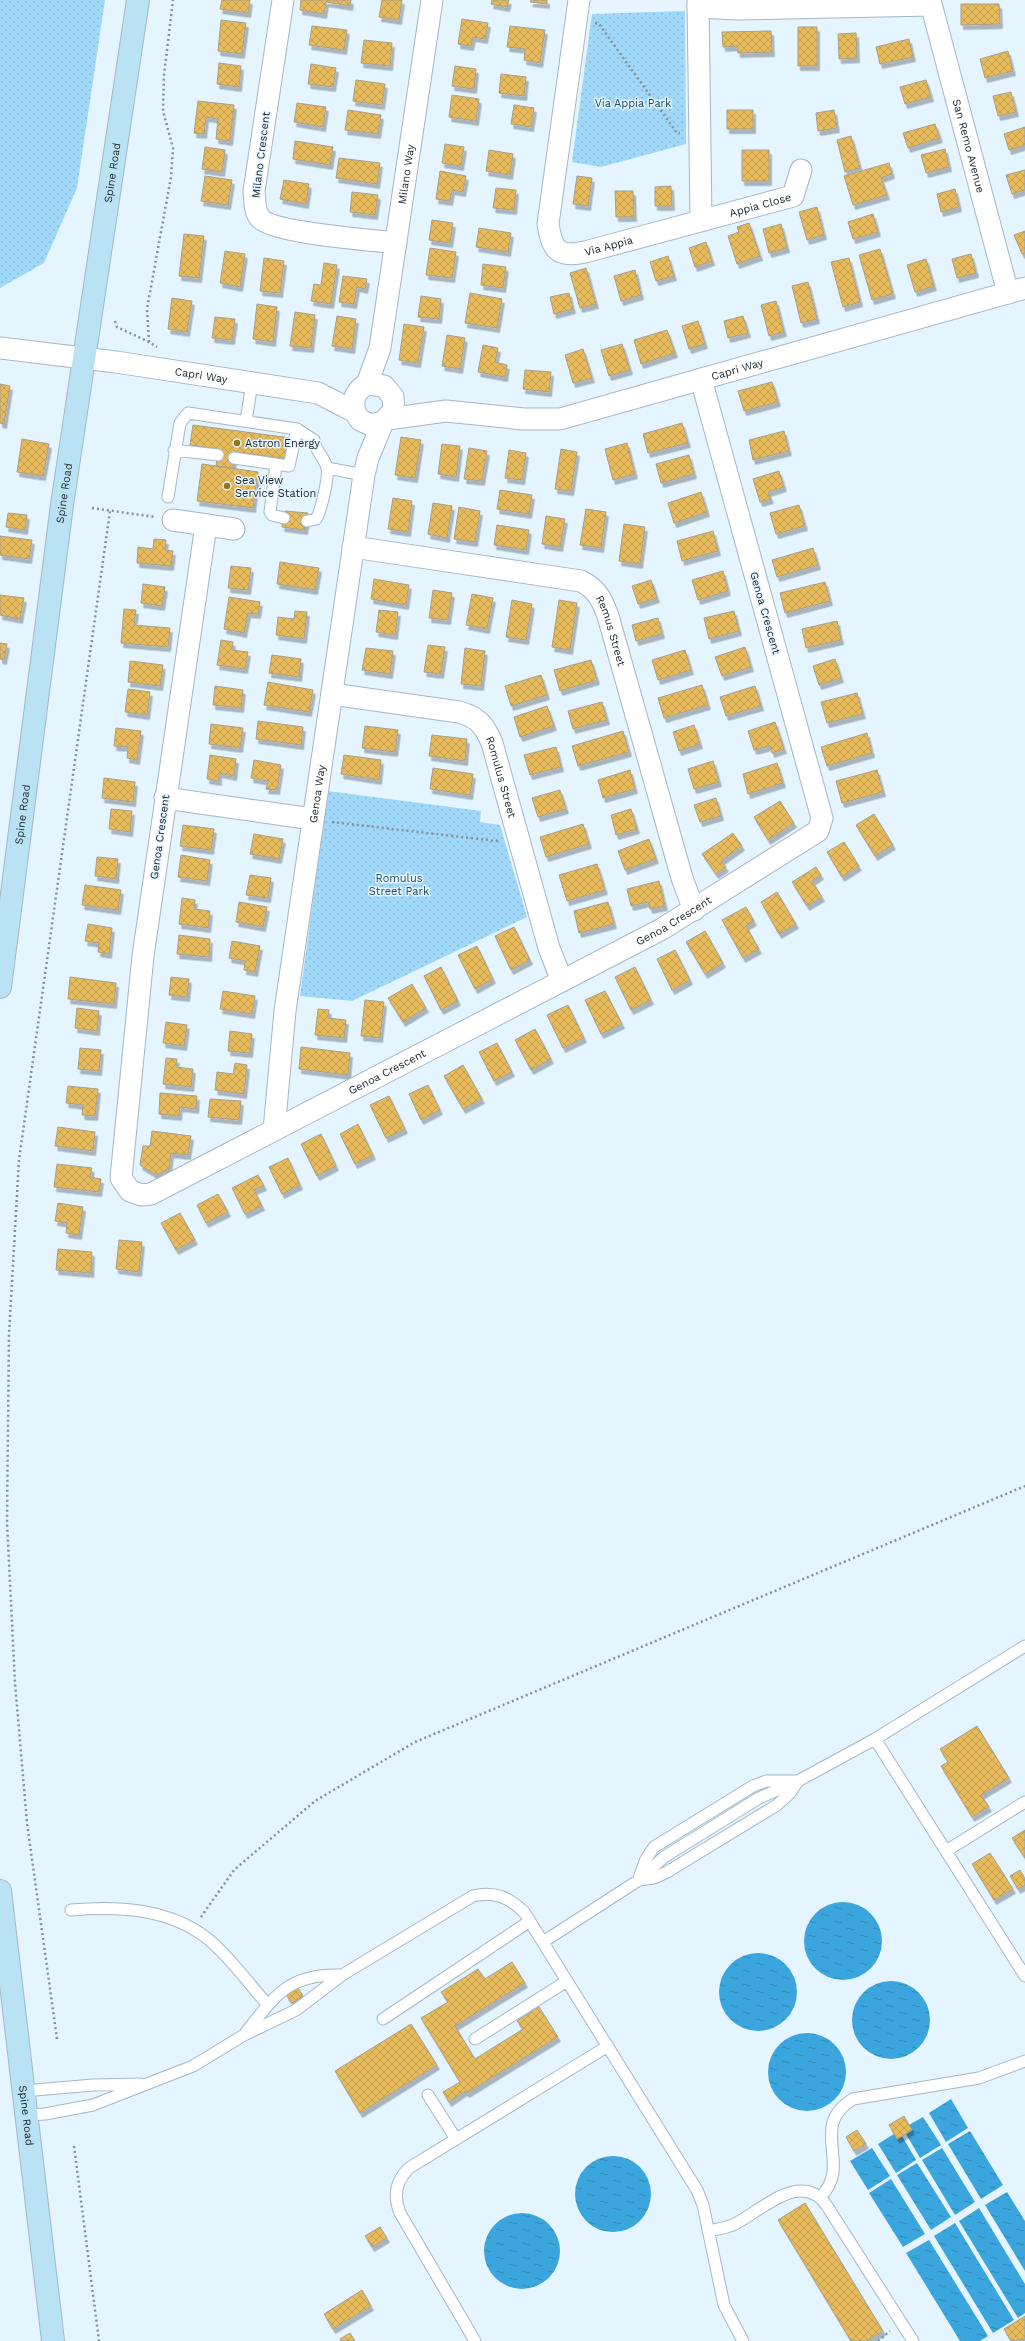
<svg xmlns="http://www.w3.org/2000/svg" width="1025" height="2341" font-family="'Work Sans',sans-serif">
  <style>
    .green { fill: url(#green-dots) }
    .water { fill: url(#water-ripples) }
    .building { fill: url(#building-cross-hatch); stroke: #a79e8c; filter: url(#shadow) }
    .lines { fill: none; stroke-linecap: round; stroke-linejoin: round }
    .lane-casing { stroke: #a4b7c4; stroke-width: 13 }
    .street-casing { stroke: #a4b7c4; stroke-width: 23 }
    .secondary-casing { stroke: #a4b7c4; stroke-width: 24 }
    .path { stroke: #849097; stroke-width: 2.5; stroke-dasharray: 2 3; stroke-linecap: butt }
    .lane { stroke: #fff; stroke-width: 11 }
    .street { stroke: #fff; stroke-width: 21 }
    .secondary { stroke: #b9e3f5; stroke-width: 22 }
    .poi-dot { fill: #98741e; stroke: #e5f5ff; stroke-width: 1.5 }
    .labels { text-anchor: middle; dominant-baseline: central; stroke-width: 3; stroke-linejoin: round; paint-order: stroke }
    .park-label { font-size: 11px; fill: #204b62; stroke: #e5f5ff }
    .street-label { font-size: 11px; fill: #1c2428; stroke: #e5f5ff }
    .poi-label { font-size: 11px; fill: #1c2428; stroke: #e5f5ff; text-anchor: start }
  </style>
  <defs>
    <pattern id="green-dots" width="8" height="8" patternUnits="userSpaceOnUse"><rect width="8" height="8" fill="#a0d8f9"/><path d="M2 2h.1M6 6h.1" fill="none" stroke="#89b9d5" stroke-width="1.8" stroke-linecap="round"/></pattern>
    <pattern id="water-ripples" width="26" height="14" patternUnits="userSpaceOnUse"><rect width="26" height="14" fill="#3ba6dd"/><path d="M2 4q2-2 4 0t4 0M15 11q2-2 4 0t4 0" fill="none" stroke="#3187b3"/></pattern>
    <pattern id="building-cross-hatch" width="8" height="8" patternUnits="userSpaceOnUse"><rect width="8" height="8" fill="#e7bb5b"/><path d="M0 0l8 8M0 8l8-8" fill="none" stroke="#c6a14f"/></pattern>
    <filter id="shadow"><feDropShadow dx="2.5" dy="4.5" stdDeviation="0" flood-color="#0004"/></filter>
  </defs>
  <rect width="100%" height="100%" fill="#e5f5ff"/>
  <path class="green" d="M0,0H105L77,188L44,263L0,288Z
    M685,11L686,144L601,167L572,162L592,14Z
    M328,791L481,811L480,822L500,825L527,917L352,1001L300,996Z"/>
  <path class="water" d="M804 1941a39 39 0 1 1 78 0a39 39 0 1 1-78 0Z
    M719 1992a39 39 0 1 1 78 0a39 39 0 1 1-78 0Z
    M852 2020a39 39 0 1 1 78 0a39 39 0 1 1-78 0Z
    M768 2072a39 39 0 1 1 78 0a39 39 0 1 1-78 0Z
    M951,2099L968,2128L946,2142L929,2113Z
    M923,2117L941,2145L920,2158L906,2134L912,2130L909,2125Z
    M970,2131L1003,2185L981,2199L948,2144Z
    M894,2134L897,2139L902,2136L916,2160L896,2173L878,2144Z
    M872,2148L890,2176L868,2190L850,2161Z
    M942,2148L975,2202L955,2215L922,2160Z
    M575 2194a38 38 0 1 1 76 0a38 38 0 1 1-76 0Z
    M917,2163L951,2217L931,2230L897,2175Z
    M891,2179L925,2234L903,2247L869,2193Z
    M1007,2192L1025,2221V2271L985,2205Z
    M979,2208L1025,2284V2313L1018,2318L959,2221Z
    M484 2251a38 38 0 1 1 76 0a38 38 0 1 1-76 0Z
    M955,2223L1014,2320L993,2333L934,2236Z
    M929,2240L988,2336L980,2341H960L906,2253Z"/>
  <path class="building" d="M222,0H250L248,13L220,9Z
    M301,0H351L350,6L326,2L324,14L300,10Z
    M382,0H402L399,20L379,17Z
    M492,0H509L507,7L491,4Z
    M531,0H547V4L530,2Z
    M961,4H999L1000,24L961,25Z
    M462,19L488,23L485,39L473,37L471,46L458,44Z
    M221,20L246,23L242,54L218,51Z
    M312,26L347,30L344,50L309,45Z
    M510,26L545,30L540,63L524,60L525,49L507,47Z
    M798,27H817V66H798Z
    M771,31L772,52L738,53L737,46L723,47L722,32Z
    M856,33L857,58L839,59L838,34Z
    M909,39L913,57L880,64L876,47Z
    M364,40L392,43L390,66L361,63Z
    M1008,51L1013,71L985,78L980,59Z
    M219,63L241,66L239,87L217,84Z
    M311,64L336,68L333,87L308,84Z
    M455,66L476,69L474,89L452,86Z
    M501,74L526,77L524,96L499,93Z
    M356,80L385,84L382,105L353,101Z
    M926,80L931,97L905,104L900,87Z
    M1011,92L1016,112L998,116L993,96Z
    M452,95L479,99L476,121L449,117Z
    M198,101L234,105L230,141L216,139L218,119L206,117L204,134L194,133Z
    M297,103L326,107L323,127L294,122Z
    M514,105L534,108L531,127L511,124Z
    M348,110L381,115L378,134L345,130Z
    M727,110H753V129H727Z
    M834,110L837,128L818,131L816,113Z
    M935,124L940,138L908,148L903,133Z
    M1025,127V145L1009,150L1004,134Z
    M851,136L860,168L845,172L837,140Z
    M295,141L333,147L330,165L293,159Z
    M445,144L464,147L461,166L442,163Z
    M205,147L225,150L222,172L202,169Z
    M945,149L949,167L926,173L921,155Z
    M489,150L513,154L510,175L486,171Z
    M742,150H769V181H742Z
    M339,158L380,163L377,184L336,178Z
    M889,163L892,174L881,178L887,195L853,205L844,176Z
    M1025,170V190L1012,194L1006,175Z
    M440,171L466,176L463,192L452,190L450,201L436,199Z
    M205,176L232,180L228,205L201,201Z
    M577,176L592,178L588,206L573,204Z
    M284,180L309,184L306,204L280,199Z
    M671,186L672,206H655V187Z
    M496,188L516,190L514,210L493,208Z
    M955,189L959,207L941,212L937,194Z
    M615,191H633L634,217H616Z
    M352,192L378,195L375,215L350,212Z
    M817,207L824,235L807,240L799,212Z
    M873,214L878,232L853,239L848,222Z
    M432,220L453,223L450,243L429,240Z
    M749,223L760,256L737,264L728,236L739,232L737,227Z
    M781,224L787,248L769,253L763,229Z
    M479,228L511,233L508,252L476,247Z
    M1025,231V253L1022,254L1014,235Z
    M184,234L204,236L199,278L179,276Z
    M706,242L712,261L695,267L689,248Z
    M430,248L456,252L452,278L426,275Z
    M880,249L893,294L872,300L859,255Z
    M225,251L245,254L240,287L220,283Z
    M971,254L976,273L957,278L952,259Z
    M668,256L674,276L656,281L650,262Z
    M264,258L284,261L280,293L260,291Z
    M849,258L860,302L843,307L831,262Z
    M926,259L934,286L915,292L907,265Z
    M324,263L337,265L331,304L311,301L314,284L321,285Z
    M483,264L506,267L503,288L481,285Z
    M586,268L596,304L580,308L570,273Z
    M635,270L641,295L621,301L614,276Z
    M343,276L367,279L365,289L357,287L354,304L339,302Z
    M808,282L817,319L801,323L792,286Z
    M470,293L502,299L497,328L465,323Z
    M569,293L573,309L554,314L550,297Z
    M421,296L441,299L439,319L418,317Z
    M172,298L192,301L187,332L168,329Z
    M776,301L784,332L769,336L761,305Z
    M257,304L277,307L273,342L253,339Z
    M295,312L315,315L311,348L290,346Z
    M337,316L356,319L352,349L332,346Z
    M743,316L748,333L728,338L724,321Z
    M215,317L235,319L232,340L212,338Z
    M698,321L705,344L689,349L682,326Z
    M404,324L424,327L418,363L399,360Z
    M667,330L675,353L641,364L634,340Z
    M447,335L465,338L460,369L442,366Z
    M622,344L630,370L609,376L601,350Z
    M483,345L498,348L495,362L507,365L505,377L478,372Z
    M583,349L592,378L573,383L565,355Z
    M525,370L551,372L549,392L523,389Z
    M772,382L778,402L744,411L738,391Z
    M0,384L10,386L4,424L0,423Z
    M682,423L688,443L648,453L643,434Z
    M193,425L291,438L288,459L235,452L233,468L216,466L218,449L190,445Z
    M784,431L789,451L753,460L749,440Z
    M401,437L421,440L415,478L395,475Z
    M22,439L49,444L43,476L17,472Z
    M627,443L635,474L613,480L605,449Z
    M442,444L460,446L456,477L438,474Z
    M469,448L487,451L482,481L464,479Z
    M561,449L577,452L571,491L555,489Z
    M509,450L526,453L522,480L505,478Z
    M689,455L694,474L661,483L656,464Z
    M202,464L258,472L253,508L197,501Z
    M779,471L784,487L768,492L771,499L760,502L753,479Z
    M500,490L532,495L529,514L497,509Z
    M701,492L707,512L674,523L668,503Z
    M393,498L412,501L408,532L388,529Z
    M433,503L452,506L447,538L428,534Z
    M799,505L805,526L776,534L770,513Z
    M459,507L480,511L475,542L454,539Z
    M586,509L606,512L601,548L580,545Z
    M285,511L308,513L305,530L282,527Z
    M8,513L27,515L25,530L6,527Z
    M546,516L565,519L560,547L542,544Z
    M624,524L645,527L640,564L619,561Z
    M497,525L529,530L526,550L494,545Z
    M713,531L718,551L682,561L677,541Z
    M0,536L32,540L29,559L0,555Z
    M154,539L166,540L165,550L173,551L171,566L137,563L138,547L153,549Z
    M813,548L818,565L777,577L772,560Z
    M280,562L319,568L315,590L277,584Z
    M231,566L251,568L248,590L228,588Z
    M723,571L728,591L698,600L692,580Z
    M374,579L409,585L406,605L371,599Z
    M651,580L657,598L638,604L632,586Z
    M825,582L830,601L785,613L780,593Z
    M143,584L165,587L162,606L141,603Z
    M433,590L452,593L448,620L429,618Z
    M472,594L493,598L487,629L466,625Z
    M0,595L24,598L20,619L0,615Z
    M229,597L260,602L258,614L248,613L244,633L224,629Z
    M512,600L532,604L526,640L506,637Z
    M559,600L577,603L570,650L552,647Z
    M124,609L136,610L134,625L170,628L168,647L121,643Z
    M379,610L398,612L395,635L376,632Z
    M295,611L307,612L304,639L276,635L278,617L294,619Z
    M734,611L739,631L709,639L704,618Z
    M658,618L662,634L636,641L632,625Z
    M837,621L841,640L806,648L802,629Z
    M221,640L233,642L232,650L248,652L245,669L217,665Z
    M0,643L7,644L4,660L0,659Z
    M428,645L445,647L441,674L424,672Z
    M745,647L751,667L722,676L715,657Z
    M366,648L393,651L390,674L362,670Z
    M465,648L485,651L481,686L461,684Z
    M685,650L691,670L658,680L652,660Z
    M272,655L301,659L299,677L269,673Z
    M835,659L841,678L819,685L813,666Z
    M591,660L597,680L560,691L554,670Z
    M130,661L163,665L160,686L128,682Z
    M541,675L547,695L511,706L505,686Z
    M268,682L313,690L309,712L264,705Z
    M702,685L708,705L664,718L658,698Z
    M215,686L243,690L241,708L213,705Z
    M755,686L761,706L726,716L720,697Z
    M128,689L150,692L147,715L125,712Z
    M857,693L863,714L827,723L821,702Z
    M602,702L607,720L573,729L568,711Z
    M547,706L554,726L520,737L514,717Z
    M258,721L303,727L301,745L256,739Z
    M775,722L784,749L772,753L770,746L754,750L748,731Z
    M211,724L243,728L240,748L209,744Z
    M694,725L700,744L679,751L673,732Z
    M365,726L398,730L395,752L362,748Z
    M116,728L141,731L137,760L127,758L128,747L114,746Z
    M623,731L629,752L578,766L572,746Z
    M867,733L872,753L827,766L821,747Z
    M432,735L467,739L465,761L429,756Z
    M556,747L561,767L530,775L524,755Z
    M210,755L236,759L234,776L219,773V781L207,779Z
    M344,755L381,760L379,780L341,774Z
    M254,760L281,765L277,790L266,789L268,781L251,778Z
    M713,761L719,782L694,789L688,769Z
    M777,763L783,783L748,794L743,774Z
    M433,768L473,774L470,795L430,789Z
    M630,770L635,789L603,798L598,780Z
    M877,770L883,792L842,803L836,781Z
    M104,778L135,782L133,802L102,798Z
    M560,790L566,809L538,817L532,798Z
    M716,798L721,816L700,822L694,805Z
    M780,801L794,823L768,840L754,817Z
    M111,809L132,811L130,832L109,829Z
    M631,809L637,829L616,835L611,815Z
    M874,814L893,845L875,856L856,825Z
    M583,824L589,844L546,857L540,837Z
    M183,825L214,829L211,850L180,846Z
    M733,833L742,846L721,861L726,867L716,874L702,854Z
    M254,834L283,839L279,859L250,854Z
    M649,839L656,859L625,870L618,851Z
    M844,842L859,866L842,877L827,852Z
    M181,855L210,860L207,881L178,877Z
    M97,857L118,859L116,879L95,876Z
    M597,864L605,890L567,901L559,875Z
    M816,867L821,875L812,881L822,897L807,906L792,882Z
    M250,875L271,878L268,898L246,895Z
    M659,881L665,906L650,909L648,902L631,906L627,889Z
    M85,885L121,890L118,910L82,905Z
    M777,892L796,924L779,934L761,902Z
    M182,898L195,900L194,909L210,911L208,928L179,924Z
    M239,902L267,907L263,927L236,922Z
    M608,902L614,924L579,933L574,911Z
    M746,907L754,921L746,926L759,949L743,958L722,920Z
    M88,924L112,928L109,954L98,952L99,943L85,941Z
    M514,927L530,960L511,970L495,936Z
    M705,931L723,963L705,974L686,942Z
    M179,935L210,939L209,957L177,954Z
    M232,941L260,946L255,972L244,970L245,961L229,958Z
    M477,946L493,979L475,989L458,955Z
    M675,950L690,980L672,990L657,959Z
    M441,967L458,1001L441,1010L424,976Z
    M635,967L651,1000L631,1010L615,977Z
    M70,977L116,983L114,1004L68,999Z
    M171,977L189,979L187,997L169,995Z
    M412,984L426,1008L403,1022L388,998Z
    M223,991L255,996L252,1014L220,1009Z
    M605,991L622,1024L601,1034L585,1000Z
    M365,1000L384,1002L380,1038L361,1036Z
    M568,1005L584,1038L563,1048L547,1015Z
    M77,1008L99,1011L97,1031L75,1028Z
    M318,1009L329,1010L328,1018L346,1020L344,1038L315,1035Z
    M166,1022L187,1025L184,1046L163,1043Z
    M535,1029L551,1059L531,1070L515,1040Z
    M230,1031L252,1034L250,1053L228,1051Z
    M497,1043L512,1072L494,1081L479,1052Z
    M301,1047L350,1053L348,1075L299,1069Z
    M80,1048L101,1050L99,1071L78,1069Z
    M166,1058L177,1059L176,1067L193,1069L191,1087L163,1084Z
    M235,1063L247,1065L244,1094L215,1090L217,1072L233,1074Z
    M463,1065L482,1099L463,1109L444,1076Z
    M428,1085L440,1110L421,1120L409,1094Z
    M68,1086L98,1089L95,1116L82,1115L83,1105L66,1103Z
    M160,1093L197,1096L196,1109L180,1107L179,1116L159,1114Z
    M389,1096L405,1129L386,1138L370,1105Z
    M210,1099L241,1101L239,1120L208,1117Z
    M358,1124L373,1155L355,1164L340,1134Z
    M58,1127L95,1132L93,1151L55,1146Z
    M152,1131L191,1136L188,1155L171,1153L169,1169L156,1175L140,1165L143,1146H150Z
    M321,1134L336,1166L317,1176L301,1144Z
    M288,1158L300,1185L282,1194L269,1167Z
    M57,1164L92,1168L90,1177L101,1179L99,1192L54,1187Z
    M258,1175L264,1186L254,1190L262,1206L245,1214L232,1188Z
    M218,1194L228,1212L206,1223L197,1205Z
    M58,1203L83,1207L79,1235L66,1233L67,1223L55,1221Z
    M180,1213L195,1240L176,1250L161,1223Z
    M119,1240L142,1242L139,1272L116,1269Z
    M58,1249L92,1252L91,1273L56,1270Z
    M977,1726L1009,1778L981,1795L989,1807L972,1817L941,1766L948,1762L940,1749Z
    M1025,1830V1858L1012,1838Z
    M990,1853L1013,1889L994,1900L972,1864Z
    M1020,1870L1025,1879V1885L1018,1889L1010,1876Z
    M512,1962L525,1983L455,2026L475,2059L523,2029L517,2021L539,2007L558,2037L467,2093L465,2091L449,2102L443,2092L460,2082L421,2018L448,2002L441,1992L478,1969L485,1979Z
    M298,1988L303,1996L292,2003L286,1995Z
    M411,2024L437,2065L360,2113L335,2071Z
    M904,2116L912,2130L897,2139L889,2125Z
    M857,2130L866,2144L854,2151L846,2137Z
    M805,2203L883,2331L866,2341H851L778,2220Z
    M380,2227L387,2238L372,2247L365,2236Z
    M362,2290L371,2306L333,2329L324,2314Z
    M1025,2316V2339L1011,2341L1004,2329Z
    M350,2333L355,2341H341L340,2339Z"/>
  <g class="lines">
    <g class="lane-casing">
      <path id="lane" d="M246,421L252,383
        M174,450L218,455
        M234,458L289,466L297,429
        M276,465L270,512L272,515L284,518
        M327,468L364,475
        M168,497L180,423L188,413L297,429L314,440C315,451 325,458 327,468C329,476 321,512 316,519L307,521
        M875,1739L1025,1976
        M946,1851L1025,1802
        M639,1878L646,1859L654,1847L753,1786L766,1781H798
        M639,1880L654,1878L667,1872L777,1805L790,1793L798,1781
        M71,1910C118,1906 169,1908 208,1939C231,1958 248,1983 268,2005
        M543,1942L639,1880L664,1857L759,1798L798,1781L875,1739L1025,1646
        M383,2019L530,1921
        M246,2032C276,1995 289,1973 342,1975
        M475,2039L567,1981
        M24,2091L93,2085L141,2084
        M428,2095L456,2139
        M27,2115L45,2114L93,2105L193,2066L244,2035L296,2010L342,1975L473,1896C494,1891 509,1897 524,1912L697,2190L703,2205L724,2305L743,2341
        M820,2197C854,2165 807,2127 853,2099L979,2078L1025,2061
        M708,2231C717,2229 727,2228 735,2224C762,2210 802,2169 827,2206L913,2341
        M475,2341L400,2213C393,2196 396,2181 409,2168L608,2046"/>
    </g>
    <g class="street-casing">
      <g id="street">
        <path d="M283,0L254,191C255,200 254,211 260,218C272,233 373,240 396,243"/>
        <path id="s1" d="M579,0L548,224C552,250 558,258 585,252L793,196L801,170"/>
        <path d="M698,0L701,220"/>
        <path id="s2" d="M930,0L1008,293"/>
        <path d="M698,7L739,9L931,5"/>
        <path id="s3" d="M0,348L116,362L318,393L355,412L360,420L371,425L383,422L394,410L393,397L384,386L367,384C355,391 352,399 355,412"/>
        <path id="s4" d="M367,384L380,348L432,0"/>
        <path id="s5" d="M388,419L446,411L524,419H560L1025,288"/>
        <path d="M173,520L234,529"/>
        <path id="s6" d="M206,525L143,956L121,1178L130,1191L142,1195L151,1194L662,929L818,831L822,818L701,379"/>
        <path id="s7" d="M353,547L581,581C598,590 602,600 608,616L682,878L694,910"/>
        <path id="s8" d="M332,694L459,712C478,717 485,726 492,743L549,948L562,981"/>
        <path d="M165,798L312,819"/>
        <path id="s9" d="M274,1130L285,1011L364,475L368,458L383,422"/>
      </g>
    </g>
    <g class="secondary-casing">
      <g id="secondary">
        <path id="s10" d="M0,987L62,505L138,0"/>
        <path id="s11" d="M0,1891L53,2341"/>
      </g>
    </g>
    <path class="path" d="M595,23L599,24L677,133H680
      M115,321L117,327L149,342L157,347
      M149,342L147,309L171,177L173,148L163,111L164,75L173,0
      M92,508L155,517
      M332,822L496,841L500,839
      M201,1917L234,1870L315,1801L415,1742L1025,1486
      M57,2039L27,1823L15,1683L7,1522L9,1334L19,1160L110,511
      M74,2146L99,2341
      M878,2341L890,2331"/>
    <use href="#lane" class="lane"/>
    <use href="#street" class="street"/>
    <use href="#secondary" class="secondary"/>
  </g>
  <g class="poi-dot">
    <circle cx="237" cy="443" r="4"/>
    <circle cx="227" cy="486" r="4"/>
  </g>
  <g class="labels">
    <g class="park-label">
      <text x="633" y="103">Via Appia Park</text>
      <text x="399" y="878">Romulus<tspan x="399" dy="13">Street Park</tspan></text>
    </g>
    <g class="street-label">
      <text stroke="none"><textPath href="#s2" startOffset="151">San Remo Avenue</textPath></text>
      <text transform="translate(261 155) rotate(-83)">Milano Crescent</text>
      <text stroke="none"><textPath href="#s10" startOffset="822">Spine Road</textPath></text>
      <text stroke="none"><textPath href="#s4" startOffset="214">Milano Way</textPath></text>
      <text stroke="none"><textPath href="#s1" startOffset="464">Appia Close</textPath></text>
      <text stroke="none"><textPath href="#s1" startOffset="307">Via Appia</textPath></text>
      <text stroke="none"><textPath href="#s5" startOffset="357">Capri Way</textPath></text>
      <text stroke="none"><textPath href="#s3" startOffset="203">Capri Way</textPath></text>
      <text stroke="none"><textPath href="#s10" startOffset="498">Spine Road</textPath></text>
      <text transform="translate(765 613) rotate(74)">Genoa Crescent</text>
      <text stroke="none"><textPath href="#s7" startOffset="291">Remus Street</textPath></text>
      <text stroke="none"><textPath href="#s8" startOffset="211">Romulus Street</textPath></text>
      <text stroke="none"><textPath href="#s9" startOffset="339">Genoa Way</textPath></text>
      <text stroke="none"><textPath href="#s10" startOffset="174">Spine Road</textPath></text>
      <text transform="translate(160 837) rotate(-82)">Genoa Crescent</text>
      <text stroke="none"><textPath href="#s6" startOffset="1286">Genoa Crescent</textPath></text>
      <text stroke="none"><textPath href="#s6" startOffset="962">Genoa Crescent</textPath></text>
      <text stroke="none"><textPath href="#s11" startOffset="226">Spine Road</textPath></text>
    </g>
    <g class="poi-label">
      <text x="245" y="443">Astron Energy</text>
      <text x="235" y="480">Sea View<tspan x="235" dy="13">Service Station</tspan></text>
    </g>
  </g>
</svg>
